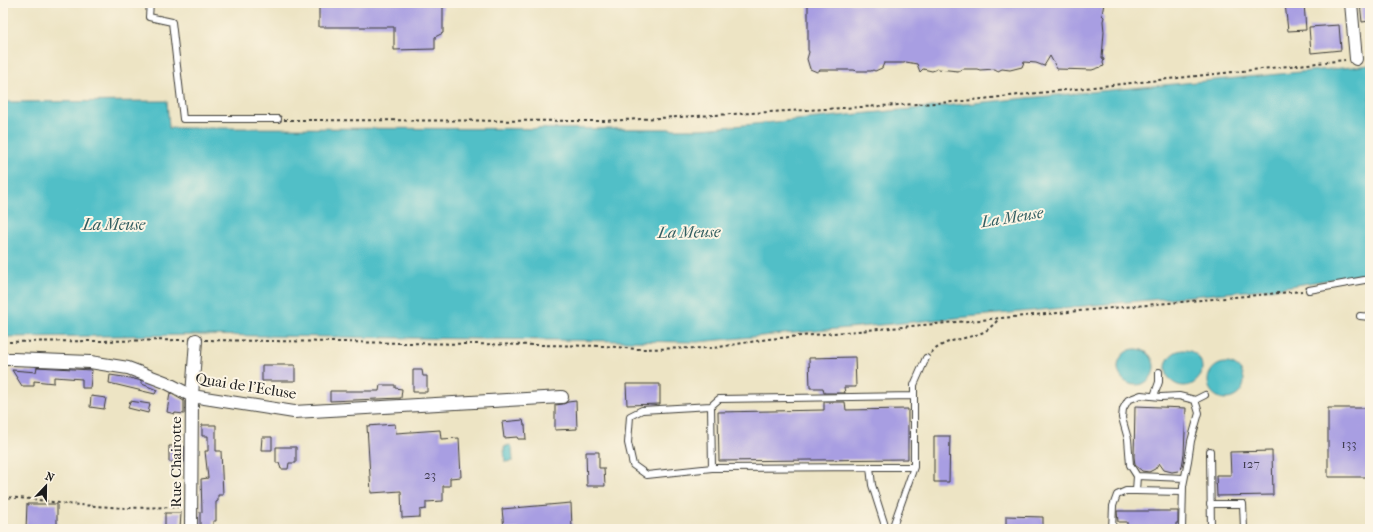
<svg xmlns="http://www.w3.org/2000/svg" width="1373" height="532" font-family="'IM FELL French Canon',serif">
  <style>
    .water { fill: #51bfc7; stroke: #366e72 }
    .building { fill: #a89ee2 }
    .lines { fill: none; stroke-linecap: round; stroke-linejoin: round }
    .lane-casing { stroke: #3b3a35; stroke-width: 8 }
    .street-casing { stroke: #3b3a35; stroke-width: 14 }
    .path { stroke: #3b3a35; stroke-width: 2; stroke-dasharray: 3 3; stroke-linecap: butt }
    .lane { stroke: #fff; stroke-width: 6 }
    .street { stroke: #fff; stroke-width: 12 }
    .labels { text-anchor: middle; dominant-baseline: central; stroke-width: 4; stroke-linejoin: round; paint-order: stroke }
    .number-label { font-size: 13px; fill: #3f3c4e }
    .street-label { font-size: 15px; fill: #1c1c1c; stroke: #fcf5e5 }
    .water-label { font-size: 16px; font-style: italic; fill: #315d60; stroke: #fcf5e5 }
  </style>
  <rect width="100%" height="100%" fill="#fcf5e5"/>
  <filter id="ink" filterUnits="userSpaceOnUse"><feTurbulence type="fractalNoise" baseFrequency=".025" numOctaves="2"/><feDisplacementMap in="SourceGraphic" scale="8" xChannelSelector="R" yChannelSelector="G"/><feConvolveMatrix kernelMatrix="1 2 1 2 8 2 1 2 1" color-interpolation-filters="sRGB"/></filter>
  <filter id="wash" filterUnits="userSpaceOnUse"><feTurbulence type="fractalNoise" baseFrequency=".012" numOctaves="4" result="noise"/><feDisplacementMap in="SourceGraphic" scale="16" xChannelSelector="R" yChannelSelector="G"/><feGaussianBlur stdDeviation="0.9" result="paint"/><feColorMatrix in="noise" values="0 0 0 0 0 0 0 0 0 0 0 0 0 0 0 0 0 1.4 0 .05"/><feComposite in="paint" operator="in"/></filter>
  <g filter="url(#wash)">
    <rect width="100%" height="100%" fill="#ede4c4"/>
    <path class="water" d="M1370,65V273L1278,288L697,342L197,335L3,337V102L167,101L169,128L702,129L1353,67Z
      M1118 367a18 18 0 1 1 36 0a18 18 0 1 1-36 0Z
      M1166 368a18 18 0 1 1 36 0a18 18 0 1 1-36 0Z
      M1208 381a18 18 0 1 1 36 0a18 18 0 1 1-36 0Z
      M510,445L512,447L513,461L505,462L504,447H506V446Z"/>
    <g id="blocks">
      <path class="building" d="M319,3H443V33L435,37V49L394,50V27H319Z
        M808,3H1104L1102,15L1104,17L1103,21L1104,32L1102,58L1104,59L1103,63L1104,66L1092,70L1057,69L1050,56L1044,66L1036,63L1024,62L1022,67L1010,70L1002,69L998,71L995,69L980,70L977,69H963L958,71L938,69L932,71L923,69L920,72L917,64L906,62L904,63H884L882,68L875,71L873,70L871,71H857L854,70H820L817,72L810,69L807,59L809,52L808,50Z
        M1285,3H1304L1306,30L1288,31Z
        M1360,3H1370V21L1362,22Z
        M1339,25L1341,50L1311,53L1309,27Z
        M855,357L856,387H844L845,393H824L823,388H810L809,358Z
        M262,365H295V381H262Z
        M37,367L92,370L90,388H82V379L54,377V383L34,381V386H22L12,370L36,372Z
        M413,370H422L423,376H427V392H413Z
        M110,375L130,378L142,381V384L157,390L155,394L109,383Z
        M626,384H660V404L627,405Z
        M380,385H395V388L402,389L401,398L330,401V391H379Z
        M170,393L184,401V414L175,413V414L167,412Z
        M91,396L106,398L104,409L90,407Z
        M130,401L150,404L148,413L128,408Z
        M576,401L577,429L555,430V405L563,404L568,402Z
        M824,402H845L846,410L908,409V459L719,461L718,412L824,410Z
        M1135,406L1186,408L1184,454L1182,467L1178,471L1172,472L1164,470L1159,463L1155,469L1149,472L1142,471L1135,465L1134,457Z
        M1328,408H1370V477H1328Z
        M523,420L524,425H525L526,439H518L517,437L504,438L502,422Z
        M395,424L396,433L440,430L441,439L459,438L461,477L450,478V486H443V501L426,502V509L420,510V517L402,518L401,491L371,493L367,426Z
        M202,425H216V451H221L223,495H218V501L216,502V521H213V529H200V512H202L201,479L208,478L205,451H208V436H202Z
        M934,436H950L949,482H934Z
        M262,437H272V450H261Z
        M169,446H184V462H169Z
        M276,447H296V463H289L288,469H281L279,463H276Z
        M1272,451L1273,495L1217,496L1216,475H1231L1230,452Z
        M586,452H599V468H604L605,486H587Z
        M571,503L572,529H504L502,509Z
        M27,504H57V529H26Z
        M1117,511H1178V523H1176V529H1127V522H1118Z
        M165,513H181L180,529H165Z
        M1006,516L1043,517V529H1006Z"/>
    </g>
  </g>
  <g filter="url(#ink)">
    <use href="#blocks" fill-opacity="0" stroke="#3b3a35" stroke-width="1"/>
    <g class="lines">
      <g class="lane-casing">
        <path id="lane" d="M150,3L149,17L172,22L183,119H278
          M1309,290L1370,279
          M1360,316L1370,317
          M1154,396L1159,382V372
          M1195,400L1205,395
          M711,406L642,410L630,416L628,443L633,465L647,475L712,468
          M1210,451L1211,529
          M870,467L712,468L711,406L719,399L914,396
          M1137,476L1184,478
          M1136,491L1182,492
          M1210,504H1243L1244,529
          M886,529L872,485L870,467H914
          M892,529L914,467V385L926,358
          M1112,529L1113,506L1117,495L1126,491H1136L1137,476L1130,465L1128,439L1122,418L1123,409L1128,400L1141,395L1161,397L1179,396L1195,400L1199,413L1191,441L1188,461L1183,486L1182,529"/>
      </g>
      <g class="street-casing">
        <path id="street" d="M1351,3L1356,59
          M3,359H13L90,362L128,368L165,382L192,396L294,412L562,397
          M191,529L192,396L196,340"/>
      </g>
      <path class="path" d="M284,120L604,121L954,102L1345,60
        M205,340L604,346L637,349L713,348L768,339L1302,291
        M3,342L185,340
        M931,353C948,336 969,341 987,330C991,327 995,323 999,319
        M3,497L32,499L66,504L125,508L181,507"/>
      <use href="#lane" class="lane"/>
      <use href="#street" class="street"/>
    </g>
  </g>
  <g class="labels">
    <g class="number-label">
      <text x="1349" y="443">133</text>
      <text x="1251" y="463">127</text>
      <text x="430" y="474">23</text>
    </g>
    <g class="street-label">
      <text transform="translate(246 386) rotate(9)">Quai de l'Ecluse</text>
      <text transform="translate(176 462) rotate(-90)">Rue Chairotte</text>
    </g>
    <g class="water-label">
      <text transform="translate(1012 217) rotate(-9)">La Meuse</text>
      <text x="114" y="224">La Meuse</text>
      <text transform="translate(689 232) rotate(-1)">La Meuse</text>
    </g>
  </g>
  <rect width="1373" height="532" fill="none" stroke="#fcf5e5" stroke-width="16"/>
  <g transform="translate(46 486) rotate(22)" stroke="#fcf5e5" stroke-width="3" paint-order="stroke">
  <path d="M0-3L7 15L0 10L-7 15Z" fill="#1c1c1c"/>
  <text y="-6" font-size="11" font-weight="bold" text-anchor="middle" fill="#1c1c1c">N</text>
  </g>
</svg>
